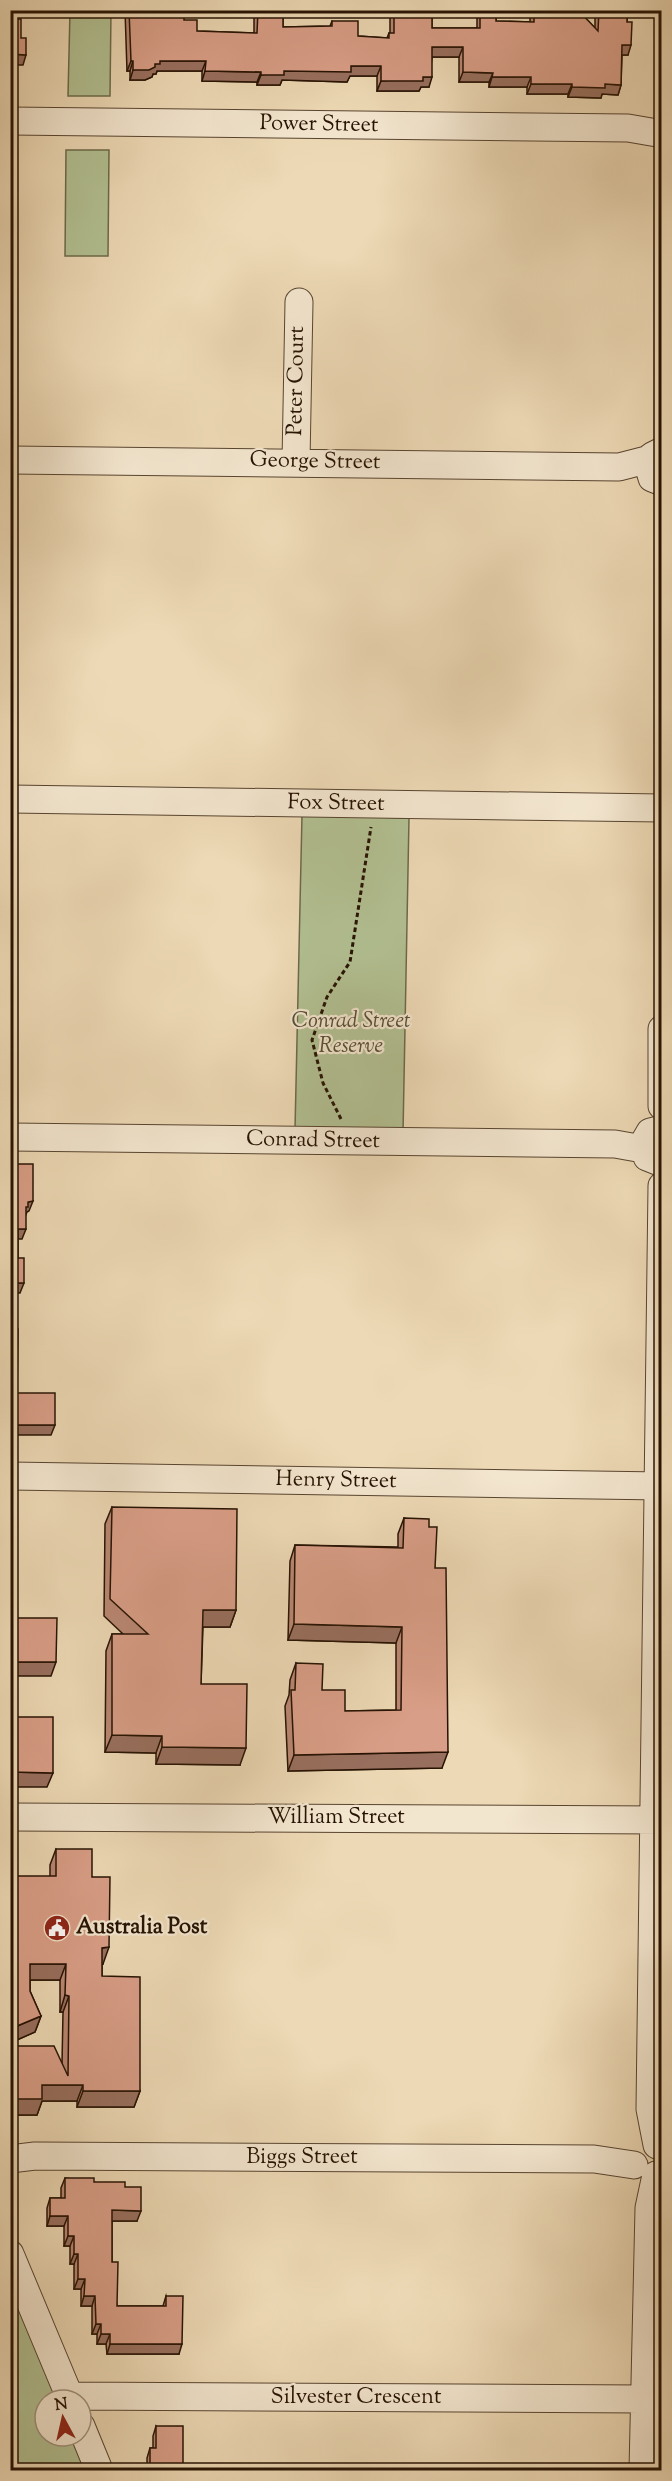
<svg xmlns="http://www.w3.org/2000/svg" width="672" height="2481" font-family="'Sorts Mill Goudy',serif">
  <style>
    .green { fill: #b2c092; stroke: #6c694a; stroke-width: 1.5 }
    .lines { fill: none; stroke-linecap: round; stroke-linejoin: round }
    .minor-casing { stroke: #584430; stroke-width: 29 }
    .path { stroke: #261203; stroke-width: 3; stroke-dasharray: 4.5 3; stroke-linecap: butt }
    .minor { stroke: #f3e6cf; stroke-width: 27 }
    .wall { fill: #bb8874; stroke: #261203; stroke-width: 1.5 }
    .shaded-wall { fill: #986f5e; stroke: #261203; stroke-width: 1.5 }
    .building { fill: #d99e87; stroke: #261203; stroke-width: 1.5 }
    .labels { text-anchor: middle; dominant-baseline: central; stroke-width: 4.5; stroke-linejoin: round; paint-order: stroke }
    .street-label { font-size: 22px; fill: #261203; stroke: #f3e6cf }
    .park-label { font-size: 22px; font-style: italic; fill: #574f35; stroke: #f3e6cf }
    .poi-label { font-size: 22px; font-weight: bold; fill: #261203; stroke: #f3e6cf; text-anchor: start }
  </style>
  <rect width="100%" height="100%" fill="#edd9b5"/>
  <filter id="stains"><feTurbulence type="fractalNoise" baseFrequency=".00333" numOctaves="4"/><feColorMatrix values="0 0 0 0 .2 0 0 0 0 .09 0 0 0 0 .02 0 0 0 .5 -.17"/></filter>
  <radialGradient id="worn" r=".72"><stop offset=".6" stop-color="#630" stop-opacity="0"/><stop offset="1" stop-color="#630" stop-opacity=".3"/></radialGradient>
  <path class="green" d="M70,11H111L110,96H68Z
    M66,150H109L108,256H65Z
    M302,815L409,818L403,1133L295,1130Z
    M10,2285L57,2400H45V2436H71L85,2470H11Z"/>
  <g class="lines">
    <g class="minor-casing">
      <path id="minor" d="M10,121L628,128L657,133
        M662,451L652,456L648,464L652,478L662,482
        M10,460L619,467L650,459
        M296,461L299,302
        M10,799L662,808
        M662,1029V1106
        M662,1129L650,1132L643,1144L647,1157L662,1163
        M10,1137L615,1144L643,1149
        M10,1476L662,1486
        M10,1817L662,1820
        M657,2145L650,2109L662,1186
        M10,2159L35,2156L594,2159L634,2165
        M10,2254L71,2400
        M69,2396L643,2399
        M81,2426L99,2470
        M643,2470L649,2208L656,2175"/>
    </g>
    <path class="path" d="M341,1119L323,1083L312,1040L327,997L350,962L371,827"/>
    <use href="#minor" class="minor"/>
  </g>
  <path class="wall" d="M125,10H155V16L184,20L197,31L254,33V10H283V27L330,26L332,21L358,36L387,38L389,33H390V12H387V10H432V28H477V10H496V21L530,22V10H578L595,28V10H627L628,55H622L621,85L618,95L602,94L601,98L568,97V94H527V87H489V82H459V57H432L429,87H421L419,91H377V76H350L347,82L282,80L280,85H257V82L202,81V71H157L156,74H153L152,77L145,80H130V71H127Z
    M112,1507L236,1610L230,1627H203L201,1684L240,1765L156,1764V1753L105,1752L106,1651L112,1634H123L104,1616L105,1524Z
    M404,1518L429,1527L435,1568L442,1768L288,1771L285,1706L289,1695L290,1680L296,1663L322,1690L345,1711L396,1710V1643L288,1640L290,1561L295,1545L398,1547V1534Z
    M56,1849L92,1877L103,1964H102V1976L140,2091L134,2107H77V2101H42L37,2115H10V2046L62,2064L63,2012H60V1980H30V1991L41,2016L35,2032L10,2043L50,1876V1865Z
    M65,2178L125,2187L137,2221H112V2262L117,2306H163L166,2296L179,2354H107L106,2344H97V2334H92V2306H81V2289H74V2264H70V2246H64V2226H47V2208L50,2198H61V2188Z
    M156,2426L183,2470H147V2458L150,2448H153V2436Z"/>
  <path class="shaded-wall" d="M622,45H631L628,55H618Z
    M432,47H463L459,57H429Z
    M10,54L26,55L23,65H10Z
    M131,61H133L130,71H127Z
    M160,61H206L202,71H157L156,74H153L152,77L145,80H130L133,70L155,64Z
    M351,66H381L377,76H350L347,82L282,80L280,85H257L261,75L284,71Z
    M205,71L261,72L257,82L202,81Z
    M463,72L493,73L489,82H459Z
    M423,77H432L429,87H421L419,91H377L381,81Z
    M492,77H531L527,87H489Z
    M531,84H572L568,94H527Z
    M605,84L621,85L618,95L602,94L601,98L568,97L572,87Z
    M10,1088H16L12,1098H10Z
    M33,1201L29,1211L27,1212L25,1217H22L28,1202Z
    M18,1229H26L22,1239H15Z
    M10,1283H24L20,1293H10Z
    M10,1425H55L51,1435H10Z
    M203,1610H236L230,1627H197Z
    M294,1624L402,1627L396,1643L288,1640Z
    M10,1662H56L51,1676H10Z
    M112,1735L162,1736L156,1753L105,1752Z
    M162,1747L246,1748L240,1765L156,1764Z
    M448,1752L442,1768L288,1771L294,1755Z
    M10,1772L53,1773L47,1787H10Z
    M109,1947L103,1964H96L102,1948Z
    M30,1964H66L60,1980H24Z
    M65,1995L69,1996L63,2012H60Z
    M41,2016L35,2032L10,2043V2029Z
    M42,2085H83L77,2101H42L37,2115H10V2101L11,2099Z
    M83,2091H140L134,2107H77Z
    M112,2210L141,2211L137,2221H108Z
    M50,2216H68L64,2226H47Z
    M68,2236H74L70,2246H64Z
    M74,2254H78L74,2264H70Z
    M78,2279H85L81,2289H74Z
    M84,2296H95L92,2306H81Z
    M96,2324H101L97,2334H92Z
    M101,2334H110L106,2344H97Z
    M110,2344H182L179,2354H107Z"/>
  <path class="building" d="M10,10H18V19H21V38H26V55L10,54Z
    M129,10H155V16H184V20H197V31L257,33L258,10H283V27L332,26V21H358V36L389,38V33H394V10H432V28H480V10H496V21L534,22V10H578L598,31L599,10H627V22H632L631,45H622L621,85L605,84V88L572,87V84H531V77H492L493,73L463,72V47H432V77H423V81H381V66H351V72L284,71V75H261V72L205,71L206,61H160V64H155V67L149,70H133V61H131Z
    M10,1056H16V1088H10Z
    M14,1164H33V1201L28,1202V1207H26V1229H18V1258H24V1283H10V1168H14Z
    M10,1329H18L17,1393H55V1425H10Z
    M112,1507L237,1509L236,1610H203L201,1684H247L246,1748L162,1747V1736L112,1735V1634H148L110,1599Z
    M404,1518L429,1519V1527H437L435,1568H446L448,1752L294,1755L291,1690H295L296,1663L323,1664L322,1690H345V1711L401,1710L402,1627L294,1624L295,1545L403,1548Z
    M10,1618H57L56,1662H10Z
    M10,1717H53V1773L10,1772Z
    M56,1849H92V1877H110L109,1947L102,1948V1976L140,1977V2091H83V2085H42V2099H11V2089H10V2046H54L68,2076L69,1996L65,1995L66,1964H30V1991L41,2016L10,2029V1876H56Z
    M65,2178H94V2182H125V2187H141V2211L112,2210V2262H118L117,2306H166V2296H183L182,2344H110V2334H101V2324H96L95,2296H84L85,2279H78V2254H74V2236H68V2216H50V2198H65Z
    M156,2426H183V2470H150V2448H156Z"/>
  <defs>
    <g id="civic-disc" transform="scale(1.35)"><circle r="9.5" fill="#8f2418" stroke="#f3e6cf"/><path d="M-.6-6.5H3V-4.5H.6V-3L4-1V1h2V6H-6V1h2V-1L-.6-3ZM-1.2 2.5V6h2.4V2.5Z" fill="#fff"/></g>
  </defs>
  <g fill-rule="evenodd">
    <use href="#civic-disc" x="57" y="1928"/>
  </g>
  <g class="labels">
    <g class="street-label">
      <text transform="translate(319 125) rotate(1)">Power Street</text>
      <text transform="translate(297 381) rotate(-89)">Peter Court</text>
      <text transform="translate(315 462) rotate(1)">George Street</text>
      <text transform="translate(336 804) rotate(1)">Fox Street</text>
      <text transform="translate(313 1141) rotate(1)">Conrad Street</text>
      <text transform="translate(336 1481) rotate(1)">Henry Street</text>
      <text x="336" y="1818">William Street</text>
      <text x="302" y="2158">Biggs Street</text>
      <text x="356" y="2398">Silvester Crescent</text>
    </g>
    <g class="park-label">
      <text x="351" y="1022">Conrad Street<tspan x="351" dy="25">Reserve</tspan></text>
    </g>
    <g class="poi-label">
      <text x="76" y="1928">Australia Post</text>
    </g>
  </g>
  <rect width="672" height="2481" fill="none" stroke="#edd9b5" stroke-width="36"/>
  <rect x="12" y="12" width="648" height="2457" fill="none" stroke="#261203" stroke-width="3"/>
  <rect x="18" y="18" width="636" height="2445" fill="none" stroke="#261203" stroke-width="1.5"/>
  <g transform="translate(63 2418) rotate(352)"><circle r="28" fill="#f3e6cf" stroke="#a1917d" stroke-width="1.5"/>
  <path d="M0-4.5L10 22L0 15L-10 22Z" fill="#8f2418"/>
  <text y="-9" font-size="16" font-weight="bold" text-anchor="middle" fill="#261203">N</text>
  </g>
  <rect width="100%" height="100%" filter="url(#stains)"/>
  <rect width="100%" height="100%" fill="url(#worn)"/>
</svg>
